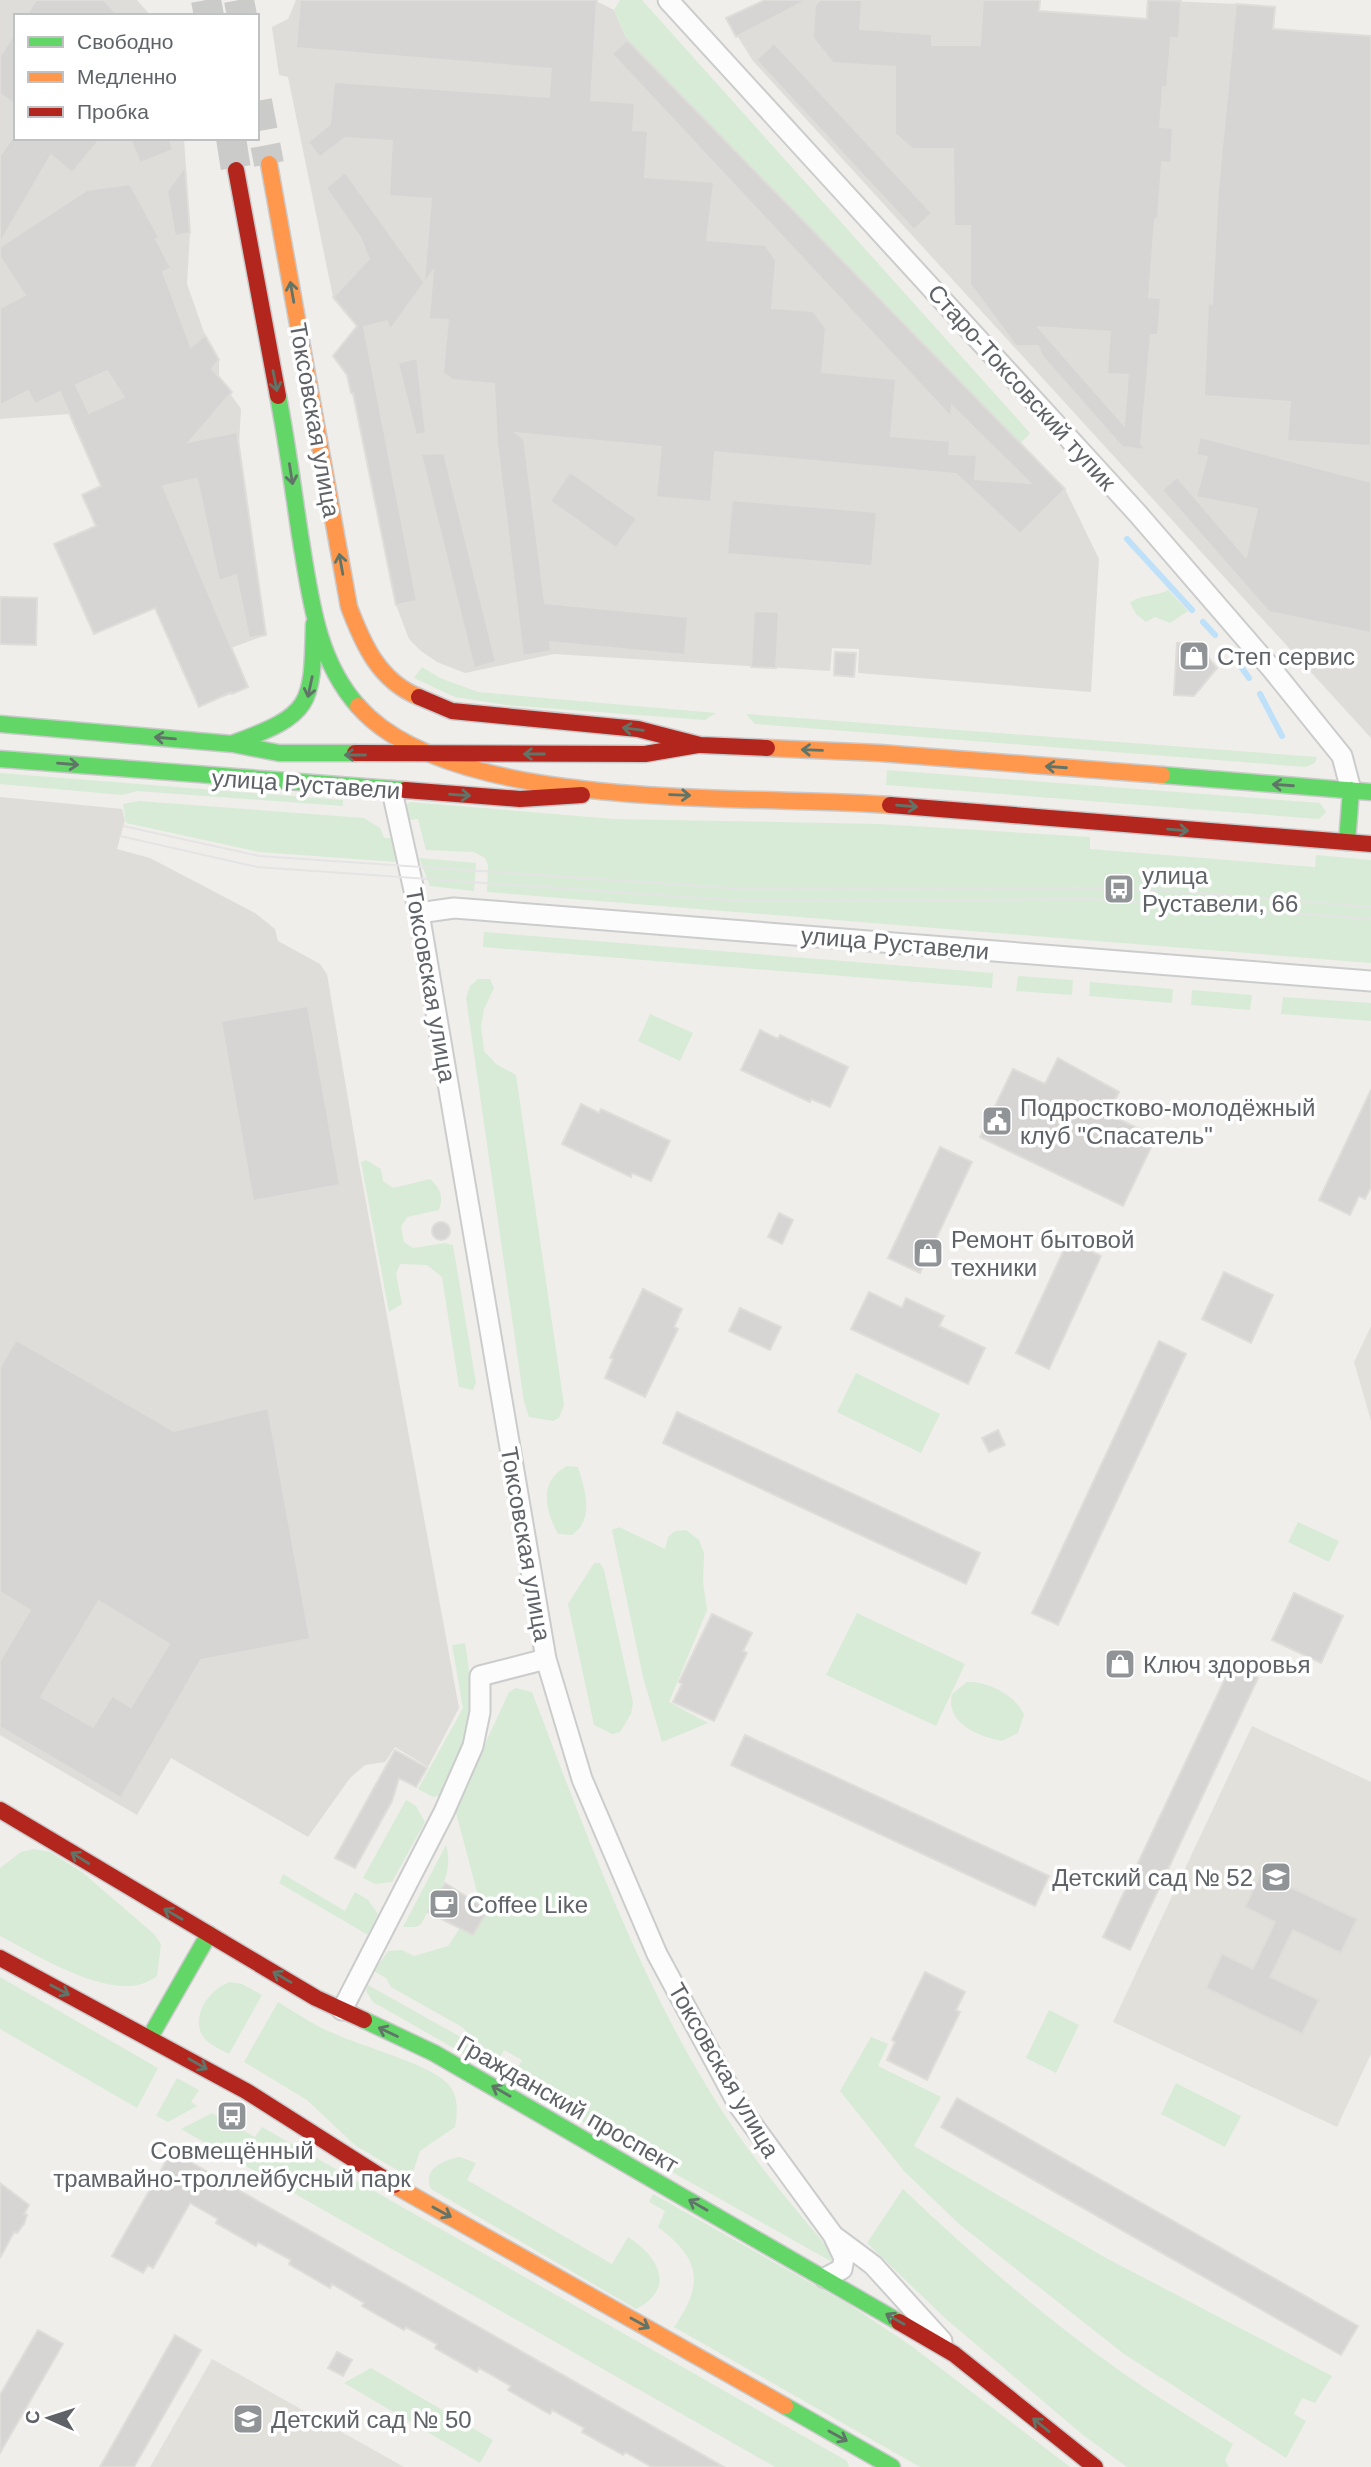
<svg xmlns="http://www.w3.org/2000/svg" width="1371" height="2467" font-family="Helvetica,sans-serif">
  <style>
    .industrial { fill: #dfddda }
    .education { fill: #e2e0da }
    .green { fill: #d8ebd6 }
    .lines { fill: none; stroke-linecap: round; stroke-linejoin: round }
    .stream { stroke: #bfe0f9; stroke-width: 6 }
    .building { fill: #d6d5d3; stroke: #deddd9; stroke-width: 2; fill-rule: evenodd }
    .primary-tunnel { stroke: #cbcbca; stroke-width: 30; stroke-dasharray: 30 15; stroke-linecap: butt }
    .street-casing { stroke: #cbcccc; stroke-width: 23 }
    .fast-casing { stroke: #cacacb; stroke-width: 19 }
    .slow-casing { stroke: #cacacb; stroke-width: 19 }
    .jam-casing { stroke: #cacacb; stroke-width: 19 }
    .street { stroke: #fdfcfc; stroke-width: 19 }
    .fast { stroke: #63d668; stroke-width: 16 }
    .slow { stroke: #ff974d; stroke-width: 16 }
    .jam { stroke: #b3261e; stroke-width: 16 }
    .tram { stroke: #e4e4e4; stroke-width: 2 }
    .oneway { stroke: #607468 }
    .labels { text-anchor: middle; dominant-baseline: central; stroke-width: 7; stroke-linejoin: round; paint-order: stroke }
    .street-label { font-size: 24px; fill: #5f6368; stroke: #fff }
    .poi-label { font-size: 24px; fill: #5f6368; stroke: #fff; text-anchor: start }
  </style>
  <rect width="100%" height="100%" fill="#efeeea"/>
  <path class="industrial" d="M0,0H137L151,16H16V138H184L190,233L187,284L205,335L219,360V378L241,409L239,444L266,635L231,648L248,687L199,707L69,414L0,419Z
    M296,0H594L614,10L627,40L1065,489L1099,559L1091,692L858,673L859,649L832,648L830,671L554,654L465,673L437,662L421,651L409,639L396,605L356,409L347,375L333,356L357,326L333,297L288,77L279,75L272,27L288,19Z
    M765,0H1040V11L1146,19L1147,0L1236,4L1275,7L1273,29L1371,36V738L753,61L726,18Z
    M0,797L122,809L125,820L117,849L150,858L255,913L275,929L278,941L320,964L327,974L359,1164L459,1708L428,1767L395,1747L385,1762L365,1765L350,1778L308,1837L171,1758L137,1815L0,1735Z"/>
  <path class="education" d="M1371,1326V1421L1354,1362Z
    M1252,1726L1371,1782V2054L1337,2127L1113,2022Z
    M212,2359L404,2467H150Z"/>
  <path class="green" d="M620,0H642L1030,433L1020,444L627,40L614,10Z
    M1168,590L1188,611L1170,623L1155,617L1146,622L1136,614L1130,603C1140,594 1156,597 1168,590Z
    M422,667L440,678L478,692L716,713L705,720L506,705L455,697L414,678Z
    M746,714L1317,757L1315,763L1306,767L755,724Z
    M887,770L1320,803L1326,812L1319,819L886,785Z
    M0,773L343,800V806L137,791L122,795L0,784Z
    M139,801L364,818L380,828L384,838H392L397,862L259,852L126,823L123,804Z
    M410,802L614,819L879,824L1090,837V849L1315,867L1316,855L1371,860V963L487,892L488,865L485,858L474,852L426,850L418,819L409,820L405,806Z
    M419,858L476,863L474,891L430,886Z
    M484,932L993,973L992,988L483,947Z
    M1018,976L1073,980L1072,995L1016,991Z
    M478,979H490L494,988L484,1009L481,1026L484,1051L496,1064L516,1075L564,1405L559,1418L553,1421L529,1417L524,1402L466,998L470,986Z
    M1090,982L1173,989L1172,1003L1089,996Z
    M1192,990L1252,995L1250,1010L1191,1005Z
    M1283,997L1371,1003V1021L1281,1014Z
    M650,1014L693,1033L680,1061L638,1041Z
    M366,1160L381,1169L383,1181L393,1188L430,1179C440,1188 444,1196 439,1210L407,1217L401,1227L404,1242L413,1248L445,1243L453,1245L476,1383L473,1390L459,1387L442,1277L427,1265L400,1264L396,1274L402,1304L389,1312L361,1162Z
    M856,1373L940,1414L921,1453L837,1412Z
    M567,1466L578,1467C585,1491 595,1518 572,1535L558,1534C545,1510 538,1481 567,1466Z
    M1298,1522L1339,1541L1329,1562L1288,1542Z
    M619,1527L665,1549L668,1537L675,1531L686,1530L699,1540L704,1553L703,1582L707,1610L669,1702L708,1723L662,1742L643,1677L612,1530Z
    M594,1563H600L604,1570L633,1703L631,1714L620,1732L612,1734L594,1725L568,1604Z
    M857,1613L965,1664L936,1726L826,1675Z
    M465,1643C476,1706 469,1736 445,1794L433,1797L418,1789L463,1708L452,1645Z
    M967,1682C988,1681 1017,1696 1024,1715L1018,1733L1002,1741C977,1736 945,1723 952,1694Z
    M516,1688L532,1692C587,1836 641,1987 726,2117C758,2166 796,2210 834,2255L832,2262L555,2106L562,2092L518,2067L522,2060L504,2050L500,2057L484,2048L462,2027L391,1987L386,1978L374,1971L388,1951L402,1950L414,1956L448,1946L460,1928L473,1935L488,1911L476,1902L477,1892L455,1809L509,1692Z
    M406,1800L416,1806L425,1822L392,1882L375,1884L363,1878Z
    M446,1845C455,1875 435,1898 421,1924L416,1927H403Z
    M34,1849L50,1852L82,1872L154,1934L161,1944L157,1976C118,2008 38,1955 0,1936V1868L21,1852Z
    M283,1874L345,1911L355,1892L368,1900L378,1914L368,1935L279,1883Z
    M0,1977L158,2068L137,2108L0,2029Z
    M230,1982L242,1984L262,1995L229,2054C220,2049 207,2044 202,2035C191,2014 211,1988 230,1982Z
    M368,1985L459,2036L481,2057L478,2062L373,2002L366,1991Z
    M278,2002C296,2013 315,2026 335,2034C364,2047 422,2062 445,2081C459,2093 458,2111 455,2127L420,2151L411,2178L356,2146L307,2100L244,2062Z
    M1049,2010L1079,2025L1056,2073L1026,2058Z
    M871,2037L888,2044L878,2066L941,2097L914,2146L1106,2258L1332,2376L1315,2403L1302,2398L1294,2414L1306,2421L1286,2458L1124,2354L959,2224L904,2171L840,2091Z
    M177,2078L199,2090L191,2102L197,2106L168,2122L156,2116Z
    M1176,2083L1241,2116L1225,2147L1161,2114Z
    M212,2113L255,2137L262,2127L847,2461L849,2467H775L181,2129Z
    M460,2157L476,2163L467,2180L612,2264L628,2237C658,2256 677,2288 636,2309L431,2189C422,2169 443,2160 460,2157Z
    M903,2189C971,2254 1044,2317 1120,2371C1157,2397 1195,2420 1233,2444L1225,2460L1229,2467H1127L1083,2435L946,2319L867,2243Z
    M653,2194L850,2305L910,2345L1070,2467H920L674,2327C705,2283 700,2259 658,2227L665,2211L649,2202Z
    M371,2368L493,2440L480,2463L344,2383Z"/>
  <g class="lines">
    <path class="stream" d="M1127,539L1192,610
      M1203,622L1215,635
      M1232,654L1249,678
      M1260,694L1282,736"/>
  </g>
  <path class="building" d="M36,0H104L119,16H26Z
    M300,0H597L591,100L635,103L633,130L648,131L645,177L714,182L707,240L765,245L776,260L772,308L813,311L826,328L822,372L896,379L891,436L950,441L949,454L977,455L975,479L1030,483L952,406L951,417L612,54L627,40L1065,489L1020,534L956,474L715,452L711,502L656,497L661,447L516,433L524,439L545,603L688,617L685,655L550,642L551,651L523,656L497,442L494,384L453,380L443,373L448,320L429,319L433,271L390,330L387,321L364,327L417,601L396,605L353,393H351L347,375L333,356L357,326L333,297L369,259L360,237L326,188L345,172L424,282L431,199L389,196L392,141L345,138L320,157L308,142L330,124L334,82L549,97L551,69L296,48Z
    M765,0H807L736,37L726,18Z
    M820,0H862L860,29L932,34V45H980L983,0H1040L1039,11L1147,19L1148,0L1181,1L1179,38H1171L1167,87H1163L1160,127L1173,128L1171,163L1162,162L1158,219H1155L1149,297L1161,298L1158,335H1151L1141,444L1146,450L1122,447L1042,356L1038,346H1016L970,284V226H954L953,149H913L895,134V67L833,63L813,38L815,5ZM1038,327L1110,332L1107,374L1128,375L1124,425Z
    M1236,4L1275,7L1273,29L1371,36V446L1287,441L1290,402L1204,396L1208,303L1212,304L1218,190Z
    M16,31V105L0,94V56Z
    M774,43L932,213L914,230L756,60Z
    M12,138H101L72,173L51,155L0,243V156Z
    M130,138H169L173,150L140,163Z
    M185,167L190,233L175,236L167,191Z
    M130,184L160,239H156L171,268L163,272L191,347L205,335L219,360L212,369L232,392L189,442L237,432L266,635L249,638L236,575L219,581L197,479L163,486L248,687L232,694L231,692L199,707L155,608L94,634L54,544L96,526L82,495L101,486L60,392L35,404L28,391L0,405V308L25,295L0,257V247L87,190ZM107,371L124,397L89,413L76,385Z
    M417,358L426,433L416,435L398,363Z
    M1200,437L1371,482V633L1269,612L1162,490L1177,477L1246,557L1257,509L1196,497L1207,457L1196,455Z
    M444,453L496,662L474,668L421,454Z
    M570,472L637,519L616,548L550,501Z
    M732,500L877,512L872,566L727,554Z
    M0,597L37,598L36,645L0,644Z
    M754,611L779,612L776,668L751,667Z
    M1177,643L1197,644L1217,668L1194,696L1174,695Z
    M835,652L856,653L854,677L834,675Z
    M308,1006L340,1185L253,1201L221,1021Z
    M760,1030L778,1039L780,1035L848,1067L830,1107L811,1099L810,1102L741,1070Z
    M1058,1058L1119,1092L1108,1114L1156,1137L1123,1206L980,1137L1013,1069L1045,1084Z
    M1371,1090V1187L1365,1199L1359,1196L1350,1215L1319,1200Z
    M581,1104L599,1113L601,1109L670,1141L651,1181L632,1173L631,1177L562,1144Z
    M940,1147L972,1162L920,1273L888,1258Z
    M779,1213L793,1220L782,1244L768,1237Z
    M432 1231a9 9 0 1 1 18 0a9 9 0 1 1-18 0Z
    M1068,1241L1101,1256L1049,1369L1016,1353Z
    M1224,1272L1273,1295L1251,1343L1202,1319Z
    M643,1289L682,1309L674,1327L678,1329L645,1397L605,1378L613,1359L610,1358Z
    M869,1292L902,1308L906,1298L944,1316L939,1326L985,1348L968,1384L851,1329Z
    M740,1308L781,1327L770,1350L729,1331Z
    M16,1340L174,1431L268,1408L310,1639L201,1660L121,1798L0,1727V1661L30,1610L0,1592V1367ZM99,1601L169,1644L131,1707L112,1696L93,1727L41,1697Z
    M1159,1341L1186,1354L1058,1625L1032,1613Z
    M677,1412L980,1553L966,1584L663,1443Z
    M998,1430L1005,1445L989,1452L982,1438Z
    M1294,1593L1343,1616L1321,1663L1272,1640Z
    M712,1614L752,1633L743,1651L747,1653L714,1721L673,1702L682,1684L679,1682Z
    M1231,1666L1258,1678L1130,1950L1103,1937Z
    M745,1735L1049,1876L1035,1906L731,1765Z
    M395,1750L427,1768L416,1787L399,1778L392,1801L355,1868L335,1858Z
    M1261,1873L1357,1919L1341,1953L1293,1930L1270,1977L1319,2000L1302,2034L1206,1988L1222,1954L1253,1969L1275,1922L1245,1907Z
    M445,1883L488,1910L473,1935L428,1912Z
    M925,1972L965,1992L956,2010L960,2012L927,2080L887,2060L895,2042L892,2040Z
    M957,2098L1358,2326L1341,2355L941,2127Z
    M172,2151L228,2184L724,2467H652L625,2452L623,2455L582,2432L584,2428L552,2410L550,2414L508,2390L511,2386L479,2368L477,2372L435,2348L437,2344L406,2327L404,2330L362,2306L364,2303L332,2284L330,2288L289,2264L291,2260L258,2242L256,2246L216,2223L218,2219L190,2203L153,2268L148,2265L143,2273L112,2256Z
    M0,2183L29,2205L24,2214L27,2215L24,2224L17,2233L14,2232L0,2258Z
    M38,2330L63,2344L0,2453V2395Z
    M175,2335L201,2350L134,2467H100Z
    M337,2352L352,2360L343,2376L328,2368Z"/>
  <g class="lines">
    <path class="primary-tunnel" d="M206,0L209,16
      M239,0L242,16
      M257,101L269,164
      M231,138L236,170"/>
    <g class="street-casing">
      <path id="street" d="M668,0L1138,514L1271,668L1342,756L1351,790
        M392,791L419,913L546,1659L582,1779L657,1954L739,2106L833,2235L844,2258L842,2269L825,2278
        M419,913L454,908L480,910L1371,981
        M342,2010L444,1812L473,1746L480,1712V1676L546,1659
        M834,2236L873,2265L942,2341"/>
    </g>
    <g class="fast-casing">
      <path id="fast" d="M278,396C287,442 293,489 300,535C310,595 316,659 358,706
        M0,724L233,744L279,753H355
        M234,743C313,714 312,705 314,624
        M0,759L405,790
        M1162,775L1371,792
        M1347,842L1351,790
        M364,2020L434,2053L899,2322
        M150,2037L209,1934
        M785,2406L892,2467"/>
    </g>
    <g class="slow-casing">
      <path id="slow" d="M269,164L349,607C363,644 379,681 419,697
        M358,706C452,814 753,794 890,805
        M767,748L880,753L1162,775
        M394,2185L785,2406"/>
    </g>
    <g class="jam-casing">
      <path id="jam" d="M236,170L278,396
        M419,697L452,711L638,729L700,745L767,748
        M355,753L645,754L698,745
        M405,790L520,799L582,795
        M890,805L1371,844
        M0,1810L316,1998L364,2020
        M0,1958L246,2091L394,2185
        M899,2322L954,2354L1095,2467"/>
    </g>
    <use href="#street" class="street"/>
    <use href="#fast" class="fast"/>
    <use href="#slow" class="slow"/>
    <use href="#jam" class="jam"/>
    <path class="tram" d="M123,826L259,856L745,889L1093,888L1186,892L1371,907
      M120,836L257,867L744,901L1092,899L1371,919"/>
  </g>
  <defs><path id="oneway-shaft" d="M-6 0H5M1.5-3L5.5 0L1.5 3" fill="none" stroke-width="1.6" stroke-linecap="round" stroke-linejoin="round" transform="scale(1.75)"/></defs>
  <g class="oneway">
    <use href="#oneway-shaft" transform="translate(292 292) rotate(-100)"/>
    <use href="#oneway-shaft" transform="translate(275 381) rotate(79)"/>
    <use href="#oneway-shaft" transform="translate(291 474) rotate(81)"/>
    <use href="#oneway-shaft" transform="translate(341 564) rotate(-100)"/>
    <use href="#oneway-shaft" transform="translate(310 687) rotate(102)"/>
    <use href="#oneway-shaft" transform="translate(633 729) rotate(-173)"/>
    <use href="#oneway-shaft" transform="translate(165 738) rotate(-175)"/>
    <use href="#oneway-shaft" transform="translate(812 750) rotate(-178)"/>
    <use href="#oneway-shaft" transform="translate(534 754) rotate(180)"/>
    <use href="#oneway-shaft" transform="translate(355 755) rotate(-180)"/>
    <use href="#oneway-shaft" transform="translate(68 764) rotate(5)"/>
    <use href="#oneway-shaft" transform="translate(1056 767) rotate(-176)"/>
    <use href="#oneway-shaft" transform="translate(1283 785) rotate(-176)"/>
    <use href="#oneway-shaft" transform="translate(460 795) rotate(4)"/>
    <use href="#oneway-shaft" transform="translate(680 795) rotate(2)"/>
    <use href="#oneway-shaft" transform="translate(907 806) rotate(5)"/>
    <use href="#oneway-shaft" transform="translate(1178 830) rotate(5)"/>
    <use href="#oneway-shaft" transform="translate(80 1858) rotate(-148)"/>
    <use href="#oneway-shaft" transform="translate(173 1914) rotate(-150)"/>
    <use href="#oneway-shaft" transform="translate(282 1977) rotate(-149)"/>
    <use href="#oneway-shaft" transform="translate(60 1990) rotate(28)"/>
    <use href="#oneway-shaft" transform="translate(388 2032) rotate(-155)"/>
    <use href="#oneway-shaft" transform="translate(198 2064) rotate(30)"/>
    <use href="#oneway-shaft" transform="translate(501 2091) rotate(-150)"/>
    <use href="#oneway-shaft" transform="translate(698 2205) rotate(-150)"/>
    <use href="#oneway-shaft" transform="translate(442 2212) rotate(29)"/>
    <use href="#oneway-shaft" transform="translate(895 2319) rotate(-150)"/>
    <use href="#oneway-shaft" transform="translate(640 2323) rotate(29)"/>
    <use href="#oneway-shaft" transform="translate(1041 2425) rotate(-141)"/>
    <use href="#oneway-shaft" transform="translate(838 2436) rotate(29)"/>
  </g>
  <defs>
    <g id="shop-square" transform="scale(1.575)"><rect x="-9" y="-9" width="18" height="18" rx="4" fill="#919496" stroke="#fff"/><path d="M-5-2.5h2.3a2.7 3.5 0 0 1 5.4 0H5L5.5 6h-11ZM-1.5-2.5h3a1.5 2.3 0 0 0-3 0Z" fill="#fff"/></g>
    <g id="bus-square" transform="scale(1.575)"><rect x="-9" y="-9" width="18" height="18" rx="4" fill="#919496" stroke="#fff"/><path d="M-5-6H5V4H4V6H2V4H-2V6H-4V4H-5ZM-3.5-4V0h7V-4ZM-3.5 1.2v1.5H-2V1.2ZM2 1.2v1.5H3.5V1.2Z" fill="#fff"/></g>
    <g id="civic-square" transform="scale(1.575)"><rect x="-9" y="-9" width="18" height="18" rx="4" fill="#919496" stroke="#fff"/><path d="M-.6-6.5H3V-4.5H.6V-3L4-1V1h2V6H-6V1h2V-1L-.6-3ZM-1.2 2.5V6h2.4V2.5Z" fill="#fff"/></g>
    <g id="school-square" transform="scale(1.575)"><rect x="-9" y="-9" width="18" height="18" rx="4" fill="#919496" stroke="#fff"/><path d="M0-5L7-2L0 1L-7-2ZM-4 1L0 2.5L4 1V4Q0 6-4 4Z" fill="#fff"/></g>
    <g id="cafe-square" transform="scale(1.575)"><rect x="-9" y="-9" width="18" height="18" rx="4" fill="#919496" stroke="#fff"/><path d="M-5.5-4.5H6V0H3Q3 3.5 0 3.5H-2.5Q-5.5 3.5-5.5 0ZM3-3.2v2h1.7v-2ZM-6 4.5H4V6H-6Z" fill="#fff"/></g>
  </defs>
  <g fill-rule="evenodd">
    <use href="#shop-square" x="1194" y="656"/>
    <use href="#bus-square" x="1119" y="889"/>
    <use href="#civic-square" x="997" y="1121"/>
    <use href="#shop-square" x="928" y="1253"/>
    <use href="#shop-square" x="1120" y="1664"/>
    <use href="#school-square" x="1276" y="1877"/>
    <use href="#cafe-square" x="444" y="1904"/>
    <use href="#bus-square" x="232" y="2116"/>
    <use href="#school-square" x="248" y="2419"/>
  </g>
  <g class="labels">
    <g class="street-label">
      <text transform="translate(1022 387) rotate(48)">Старо-Токсовский тупик</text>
      <text transform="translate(315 420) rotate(80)">Токсовская улица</text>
      <text transform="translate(306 784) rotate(4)">улица Руставели</text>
      <text transform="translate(895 943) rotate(5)">улица Руставели</text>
      <text transform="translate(431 985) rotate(80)">Токсовская улица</text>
      <text transform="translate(526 1544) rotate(80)">Токсовская улица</text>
      <text transform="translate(724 2070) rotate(60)">Токсовская улица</text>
      <text transform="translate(568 2104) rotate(30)">Гражданский проспект</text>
    </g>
    <g class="poi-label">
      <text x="1217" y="656">Степ сервис</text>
      <text x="1142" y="875">улица<tspan x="1142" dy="28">Руставели, 66</tspan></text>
      <text x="1020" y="1107">Подростково-молодёжный<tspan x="1020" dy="28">клуб "Спасатель"</tspan></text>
      <text x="951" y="1239">Ремонт бытовой<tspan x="951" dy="28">техники</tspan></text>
      <text x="1143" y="1664">Ключ здоровья</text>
      <text x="1253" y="1877" text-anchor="end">Детский сад № 52</text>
      <text x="467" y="1904">Coffee Like</text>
      <text x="232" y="2150" text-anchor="middle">Совмещённый<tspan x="232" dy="28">трамвайно-троллейбусный парк</tspan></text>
      <text x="271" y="2419">Детский сад № 50</text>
    </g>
  </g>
  <rect x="14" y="14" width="245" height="126" fill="#ffffff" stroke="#bfc1c3" stroke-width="2"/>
  <rect x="28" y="37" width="35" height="10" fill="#63d668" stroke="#bfc1c3" stroke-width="2"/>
  <text x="77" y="49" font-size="21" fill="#5f6368">Свободно</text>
  <rect x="28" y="72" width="35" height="10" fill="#ff974d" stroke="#bfc1c3" stroke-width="2"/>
  <text x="77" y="84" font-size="21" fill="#5f6368">Медленно</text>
  <rect x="28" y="107" width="35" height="10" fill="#b3261e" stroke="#bfc1c3" stroke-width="2"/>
  <text x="77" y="119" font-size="21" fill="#5f6368">Пробка</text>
  <g transform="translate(49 2418) rotate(273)" stroke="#ffffff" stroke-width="5" paint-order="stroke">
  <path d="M0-5L12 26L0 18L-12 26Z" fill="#5f6368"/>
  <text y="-10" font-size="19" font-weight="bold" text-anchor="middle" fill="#5f6368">С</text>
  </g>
</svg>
